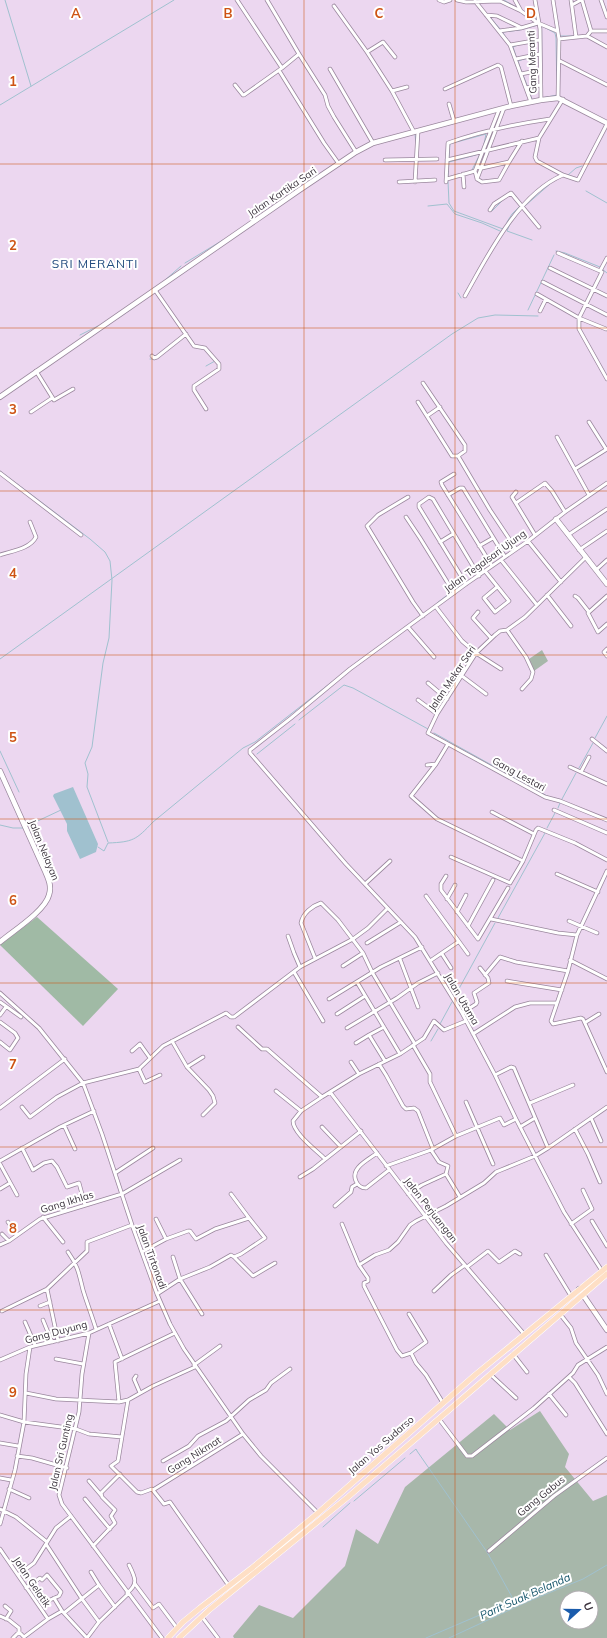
<svg xmlns="http://www.w3.org/2000/svg" width="607" height="1638" font-family="Mulish,sans-serif">
  <style>
    .green { fill: #a7b7aa; fill-rule: evenodd }
    .forest { fill: #a0baa5 }
    .water { fill: #a0c1cf }
    .lines { fill: none; stroke-linecap: round; stroke-linejoin: round }
    .stream { stroke: #a0c1cf; stroke-width: 1 }
    .street-casing { stroke: #9a879d; stroke-width: 4.5 }
    .secondary-casing { stroke: #9a879d; stroke-width: 6 }
    .primary-casing { stroke: #fff; stroke-width: 6 }
    .street { stroke: #fff; stroke-width: 3 }
    .secondary { stroke: #fff; stroke-width: 4.5 }
    .primary { stroke: #fedfc5; stroke-width: 5 }
    .grid { fill: none; stroke: #ce5313; stroke-width: 1; stroke-opacity: 0.55 }
    .labels { text-anchor: middle; dominant-baseline: central; stroke-width: 4; stroke-linejoin: round; paint-order: stroke }
    .street-label { font-size: 10px; fill: #3b333d; stroke: #fff }
    .water-label { font-size: 11px; font-style: italic; fill: #15556a; stroke: #fff }
    .quarter-label { font-size: 12px; letter-spacing: 1px; fill: #214a7e; stroke: #fff }
    .grid-label { font-size: 13px; text-anchor: middle; font-weight: bold; fill: #ce5313; stroke: #fff; stroke-width: 4; stroke-linejoin: round; paint-order: stroke }
  </style>
  <rect width="100%" height="100%" fill="#ecd7f0"/>
  <path class="green" d="M542,650L548,661L534,671L529,659Z
    M540,1411L569,1454L565,1467L593,1501L607,1495V1638H234L233,1636L259,1605L293,1618L345,1566L356,1529L378,1544L405,1487L494,1414L510,1430ZM567,1598H591V1622H567Z"/>
  <path class="forest" d="M37,917L118,989L83,1026L0,945Z"/>
  <path class="water" d="M73,787L98,844L96,852L80,859L67,831V824L53,796L54,794Z"/>
  <g class="lines">
    <path class="stream" d="M5,0L31,86
      M504,0L516,7
      M492,17H490L501,30
      M506,22L514,26
      M542,26L555,33L556,38L557,95L542,98Z
      M523,29L538,25
      M503,32L520,30
      M503,33L510,43
      M559,34L560,36H575
      M516,56L513,47L518,45
      M518,61L531,57
      M518,61L522,73
      M523,75L527,85
      M528,89L532,99
      M0,105L174,0
      M415,134L416,144
      M453,143L486,134L484,144
      M449,157L450,144
      M449,162L476,155
      M472,170L480,154
      M568,175L576,168L582,166
      M448,176L449,163
      M448,181L449,203L454,211L503,229
      M586,191L607,203
      M428,206L447,204L455,214L482,223L500,231
      M525,206L551,183
      M492,211L503,200
      M507,222L512,214L520,206
      M510,224L507,231L532,240
      M556,251L565,253L600,267
      M185,263L223,240
      M602,269L607,273
      M164,281L181,266
      M458,293L461,298
      M528,310L554,255
      M109,324L133,308
      M80,335L98,326
      M150,359H154
      M206,366L215,361
      M0,471L90,539L105,552L110,561L112,580L109,638L103,663L92,747L85,763L88,774L87,787L108,842
      M455,590L462,584
      M437,603L450,593
      M371,652L377,648
      M0,659L452,334L478,318L495,315L538,316
      M299,720L344,685L353,688L428,729
      M434,733L549,797L562,800
      M595,738L607,716
      M0,751L19,792
      M257,754L295,724
      M579,768L593,743
      M562,799L576,773
      M558,808L560,803
      M0,825L13,828H23
      M27,826L61,810
      M547,828L555,813
      M98,847L104,851L108,843C133,842 136,840 153,822L243,748L255,742L337,678
      M498,918L545,833
      M455,996L495,923
      M440,1024L452,1002
      M431,1041L438,1029
      M410,1454L416,1449L417,1451L487,1552L512,1597L510,1602L426,1638
      M354,1501L405,1458
      M323,1527L350,1503
      M449,1638L529,1601L583,1579L607,1565"/>
    <g class="street-casing">
      <path id="street" d="M267,0L299,54L282,68
        M439,0L444,2L450,0
        M457,0L466,2L500,1L521,11L538,23L557,31
        M515,0L521,11
        M535,0L540,29L541,100
        M553,0L559,39L558,98
        M571,0L576,37
        M582,0L591,31
        M601,0L607,17
        M475,1L510,45L531,102
        M572,5L581,0
        M334,6L367,52
        M486,15L497,16L520,27
        M499,31L521,28L538,23
        M587,36L591,31H607
        M559,39L587,36L607,47
        M510,45L539,40
        M299,54L325,95L328,106L334,117L356,152
        M395,57L383,42L367,52L392,91L414,132
        M516,59L540,54
        M560,61L607,85
        M330,69L373,143
        M280,72L324,143L339,164
        M521,74L540,70
        M235,85L243,95H244L282,68L237,0
        M526,88L540,85
        M445,89L498,65L501,67L511,106
        M392,91L407,87
        M563,99L539,138L535,157L537,161L563,175L578,180L607,124
        M449,104L454,121
        M499,110L475,171L477,179L482,182L499,180L509,162L522,141
        M385,160L437,159
        M447,160L539,138
        M477,166L482,168L509,162
        M463,174L464,187
        M447,179L475,171
        M477,179L504,108
        M399,182L435,180
        M415,182L418,131
        M446,182L448,143C481,131 516,124 550,119
        M490,210L494,204L511,193L539,227
        M558,253L600,271
        M607,258L600,271L602,272L579,318V329L607,379
        M550,268L607,296
        M543,282L607,315
        M155,290L194,346L205,348L219,364V369L194,386V390L206,409
        M537,294L579,318L606,329
        M465,296C488,255 518,194 563,175
        M540,311L546,299
        M152,356L154,358L157,357L186,334
        M36,371L54,400L73,389
        M418,402L452,456H458L465,451V445L423,383
        M31,412L52,398
        M427,416L440,407
        M589,422L606,449
        M557,437L589,495
        M458,456L490,510L516,549
        M575,469L607,449
        M0,473L81,535
        M454,474L441,482L442,485L492,566
        M516,492L512,497L535,535
        M448,495L460,488H463L505,557
        M408,497L378,515L367,526L413,602L423,616
        M516,503L545,483L552,491L565,512
        M406,517L420,538L454,593
        M568,535L607,509
        M528,541L561,582
        M440,542L453,534
        M479,546L493,538
        M579,550L607,531
        M0,555C11,551 30,549 36,537L30,522
        M585,558L525,617L507,630L500,631L495,635L476,653L437,714L428,733L545,797L560,801L607,820
        M501,560L537,605
        M596,570L607,560
        M485,571L509,601L495,612L484,598L497,587
        M466,584L419,507V504L429,497L433,499L479,576
        M547,595L571,626
        M575,596L578,598L589,612
        M607,596L588,613L598,632L607,624
        M436,607L462,641L476,653L501,669
        M478,612L473,618L491,638
        M408,627L434,657
        M507,630L526,657L533,672L531,679L522,689
        M607,649L604,652L607,656
        M462,676L486,694
        M428,683L447,699
        M418,700L437,714
        M592,739L607,751
        M448,744L436,764L411,796L437,819L523,861
        M427,765L436,764
        M570,767L607,784
        M581,772L589,757
        M554,810L607,833
        M492,812L534,834
        M451,857L510,883L523,861L536,830L538,828L575,843L607,860
        M607,871L577,935L568,971L551,1021L553,1024L581,1018L583,1019L607,1072
        M557,874L598,892
        M446,876L441,884V890L478,939L508,888
        M365,884L390,861
        M426,896L468,954
        M447,899L455,885
        M457,912L466,895
        M491,919L558,933L577,935
        M569,921L597,933
        M468,926L493,880
        M288,936L294,953L300,967
        M367,943L401,922
        M442,954L451,968
        M315,958L301,923C303,913 312,906 321,903L338,920L363,953L372,972L415,1044
        M400,959L418,1007
        M570,960L607,979
        M430,961L458,942
        M343,966L363,953
        M294,972L323,1021
        M485,975L500,957L516,962L568,971
        M507,981L562,990
        M357,982L400,1054
        M0,993L39,1028L83,1083L102,1134L132,1225L157,1294L170,1324L184,1349L243,1434L261,1456L318,1513
        M329,999L381,967L422,947
        M0,1002L21,1017
        M462,1013L476,1004L477,1002L474,993L489,983L488,978L480,968
        M337,1014L365,996
        M0,1015L6,1007
        M0,1022L15,1033L18,1038L10,1050L0,1042
        M586,1022L599,1014
        M238,1027L262,1049H267L322,1097L359,1074L400,1054L424,1038L434,1021L444,1030L466,1021
        M347,1028L397,998L418,983L438,973
        M473,1034L515,1007L530,1003H557
        M369,1035L384,1027
        M172,1041L187,1067L209,1090L213,1096L215,1103L203,1115
        M356,1043L369,1035L385,1061
        M413,1045L430,1074V1082L456,1136
        M132,1051L140,1044L150,1058
        M351,1062L359,1074
        M379,1064L386,1075L403,1106L406,1109L414,1108L418,1111L433,1149
        M187,1067L203,1057
        M139,1069L145,1082L160,1075
        M495,1075L511,1067L514,1068L548,1148
        M276,1091L301,1111
        M330,1092L446,1243L524,1334
        M322,1097L301,1111L293,1121C293,1133 316,1150 325,1159
        M466,1102L493,1164
        M530,1103L573,1085
        M22,1107L30,1117L57,1097L83,1083L139,1069L163,1046L226,1013L231,1017H234L300,967L353,939L368,928L387,909
        M0,1108L65,1059
        M591,1118L601,1141
        M64,1125L75,1149
        M322,1127L341,1147
        M520,1127L535,1118
        M575,1129L588,1154L600,1182
        M22,1148L33,1170L44,1163L52,1161L57,1167L67,1187L79,1183L85,1205
        M431,1150L439,1162L448,1166L446,1174L460,1197
        M377,1153C368,1160 350,1168 356,1181C358,1186 361,1188 366,1188L389,1170
        M0,1161L60,1127L94,1111
        M0,1164L17,1195
        M386,1166L431,1150L456,1136L500,1118L504,1125L516,1119
        M115,1173L153,1148
        M300,1177L313,1169L361,1131
        M0,1189L10,1183
        M231,1194L249,1218
        M408,1194L422,1185L446,1174
        M335,1206L351,1192L352,1187L357,1184
        M43,1217L63,1242
        M156,1219L166,1239
        M592,1221L607,1246
        M8,1222L17,1235
        M342,1224L359,1265L368,1278V1281L364,1283V1286L397,1350L402,1356L411,1353L416,1363L426,1375L443,1403
        M571,1224L592,1209L583,1190
        M2,1234L9,1241
        M0,1245L9,1241L40,1219L122,1194L180,1160
        M68,1252C78,1266 79,1274 83,1290C87,1303 92,1316 96,1329
        M142,1252L166,1239L188,1231H190L196,1239L215,1229L249,1218L265,1238L241,1254L234,1257
        M546,1255L571,1296
        M173,1257L180,1279L202,1314
        M359,1265L375,1255L389,1250L398,1242L410,1225L416,1221L446,1206L484,1183L496,1172L535,1156L548,1148L607,1107
        M467,1267L488,1251L499,1262L515,1251L520,1254
        M602,1271L564,1212L516,1119L495,1075L462,1013L415,937L346,864L250,753V750L291,718L350,669L466,584L528,541L565,512L607,483
        M47,1289L58,1341
        M434,1291L451,1275L465,1265
        M157,1294L180,1279L210,1267L231,1255L234,1257L253,1276L275,1263
        M40,1306L50,1302
        M2,1311L47,1289L87,1251V1242L132,1225
        M409,1314L426,1342L411,1353
        M560,1314L571,1328L576,1343L598,1375L607,1394
        M43,1320L52,1342
        M25,1322L35,1345
        M109,1324L122,1359
        M89,1333L82,1374L79,1412L59,1495L62,1504L71,1516L162,1638
        M513,1354L527,1372
        M56,1359L83,1364
        M0,1360L30,1347L89,1333L160,1301
        M194,1365L220,1346
        M490,1374L516,1398
        M136,1376L134,1379L140,1393
        M569,1377L575,1383L607,1434
        M26,1393L56,1399L119,1402L128,1400L153,1386L195,1367
        M549,1394L566,1415
        M128,1400L118,1461L111,1466L137,1492L141,1493L152,1489L164,1504L170,1502L229,1586
        M119,1402L115,1362L175,1333
        M0,1415L24,1422L76,1429L89,1434L122,1437
        M439,1419L467,1456H472L534,1408L573,1373L578,1365L607,1347
        M0,1443L18,1446
        M17,1456L32,1458L67,1468
        M163,1461L189,1446L198,1436L226,1421L249,1400L266,1390L271,1383L290,1369
        M0,1478L11,1480
        M89,1481L101,1495
        M9,1489L29,1498
        M153,1490L243,1434
        M85,1499L110,1529
        M0,1509L16,1517L47,1542
        M0,1524L15,1470L24,1422L26,1374L30,1347
        M46,1544L82,1599L99,1622
        M93,1546L115,1523L111,1516L115,1510L102,1497L101,1493L120,1474
        M0,1549L48,1619L62,1611L87,1638
        M489,1551L554,1496L607,1458
        M91,1572L99,1585
        M18,1575L34,1563L56,1528L71,1516
        M135,1584L153,1608L159,1604L177,1628
        M26,1588L40,1578L42,1580L47,1575L61,1592L59,1596L50,1600
        M127,1593C139,1584 135,1577 129,1565
        M54,1598L62,1611
        M5,1606L11,1611L6,1619
        M64,1613L99,1585L115,1607
        M0,1616L9,1620L19,1628V1632
        M202,1617L218,1638
        M13,1638L19,1632L24,1637L48,1619
        M87,1638L99,1622L128,1594"/>
    </g>
    <g class="secondary-casing">
      <path id="secondary" d="M0,397L298,191L356,152L373,143L511,106L541,100L558,98L607,123
        M556,519L607,584
        M0,771L45,871C48,878 52,886 49,895C45,911 13,931 0,942
        M579,1289L607,1330"/>
    </g>
    <g class="primary-casing">
      <path id="primary" d="M168,1638L183,1622L200,1608L252,1568L318,1513L475,1375L607,1267
        M179,1638L209,1610L348,1497L607,1274"/>
    </g>
    <use href="#street" class="street"/>
    <use href="#secondary" class="secondary"/>
    <use href="#primary" class="primary"/>
  </g>
  <path class="grid" d="M152,0V1638M304,0V1638M455,0V1638M0,164H607M0,328H607M0,491H607M0,655H607M0,819H607M0,983H607M0,1147H607M0,1310H607M0,1474H607"/>
  <g class="labels">
    <g class="street-label">
      <text transform="translate(532 62) rotate(-92)">Gang Meranti</text>
      <text transform="translate(282 192) rotate(-34)">Jalan Kartika Sari</text>
      <text transform="translate(485 561) rotate(-36)">Jalan Tegalsari Ujung</text>
      <text transform="translate(452 678) rotate(-56)">Jalan Mekar Sari</text>
      <text transform="translate(519 774) rotate(29)">Gang Lestari</text>
      <text transform="translate(44 850) rotate(68)">Jalan Nelayan</text>
      <text transform="translate(462 999) rotate(60)">Jalan Utama</text>
      <text transform="translate(67 1202) rotate(-17)">Gang Ikhlas</text>
      <text transform="translate(431 1210) rotate(52)">Jalan Perjuangan</text>
      <text transform="translate(152 1257) rotate(70)">Jalan Tirtonadi</text>
      <text transform="translate(56 1332) rotate(-15)">Gang Duyung</text>
      <text transform="translate(381 1445) rotate(-41)">Jalan Yos Sudarso</text>
      <text transform="translate(61 1452) rotate(-77)">Jalan Sri Gunting</text>
      <text transform="translate(194 1455) rotate(-32)">Gang Nikmat</text>
      <text transform="translate(541 1496) rotate(-39)">Gang Gabus</text>
      <text transform="translate(32 1582) rotate(56)">Jalan Gelatik</text>
    </g>
    <g class="water-label">
      <text transform="translate(525 1596) rotate(-24)">Parit Suak Belanda</text>
    </g>
    <g class="quarter-label">
      <text x="95" y="263">SRI MERANTI</text>
    </g>
  </g>
  <g class="grid-label">
    <text x="76" y="18">A</text>
    <text x="228" y="18">B</text>
    <text x="379" y="18">C</text>
    <text x="531" y="18">D</text>
    <text x="13" y="86">1</text>
    <text x="13" y="250">2</text>
    <text x="13" y="414">3</text>
    <text x="13" y="578">4</text>
    <text x="13" y="742">5</text>
    <text x="13" y="905">6</text>
    <text x="13" y="1069">7</text>
    <text x="13" y="1233">8</text>
    <text x="13" y="1397">9</text>
  </g>
  <g transform="translate(579 1610) rotate(69)"><circle r="19" fill="#ffffff" stroke="#b1adb1"/>
  <path d="M0-3L7 15L0 10L-7 15Z" fill="#1a5cac"/>
  <text y="-6" font-size="11" font-weight="bold" text-anchor="middle" fill="#3b333d">U</text>
  </g>
</svg>
